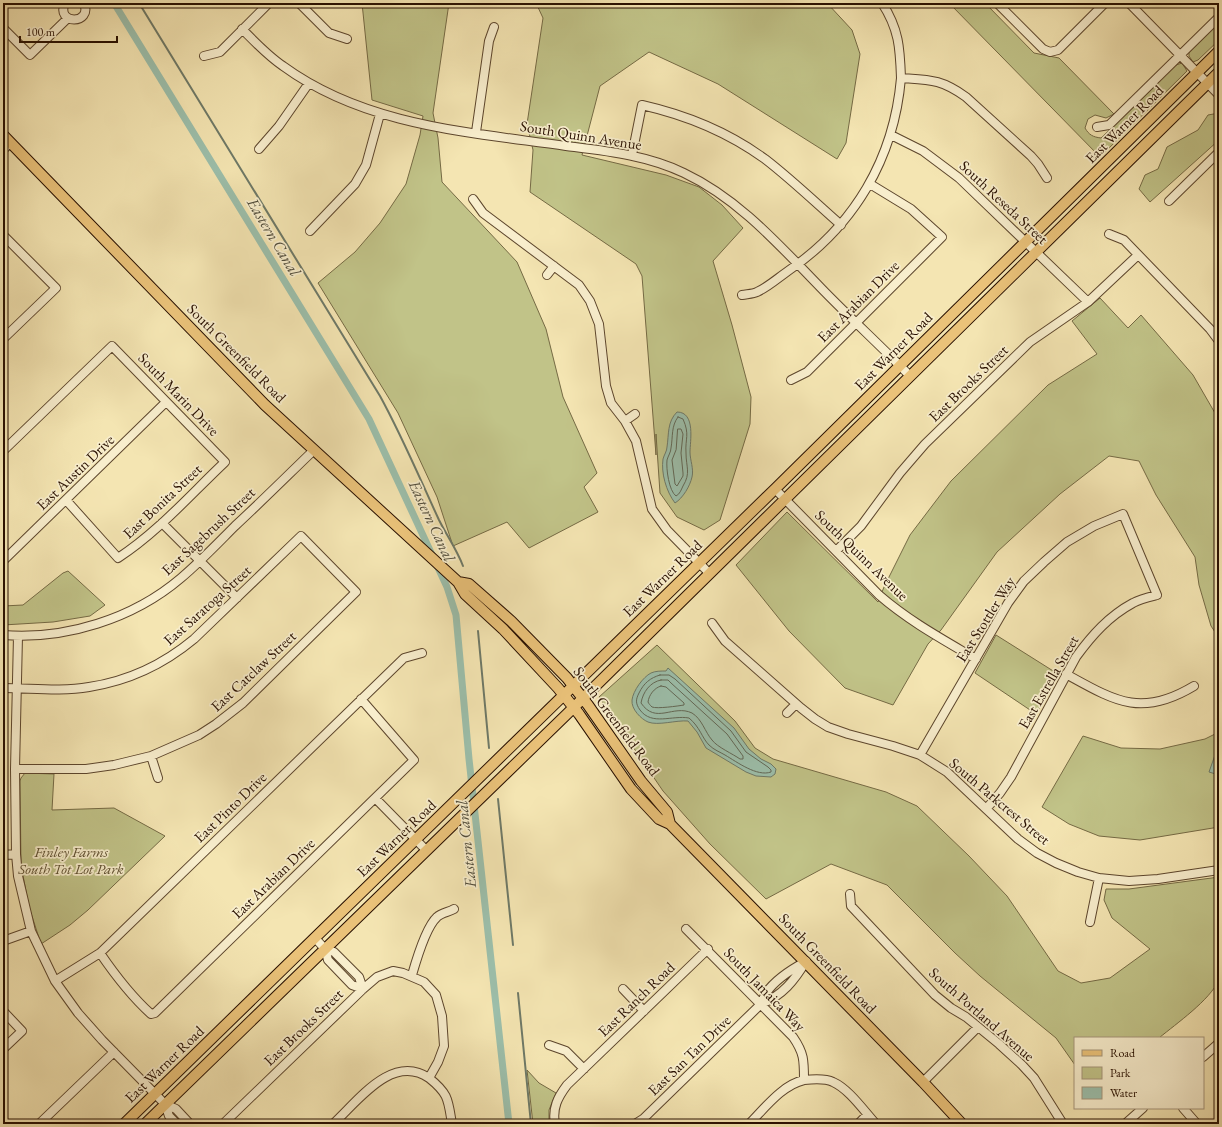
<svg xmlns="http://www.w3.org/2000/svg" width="1222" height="1127" font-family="'EB Garamond',serif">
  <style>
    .green { fill: #c1c388; stroke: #756a44 }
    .water { fill: #9cbfab; stroke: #6e7967 }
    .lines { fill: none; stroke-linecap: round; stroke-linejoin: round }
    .shore { stroke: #626856; stroke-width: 1 }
    .stream { stroke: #6e7967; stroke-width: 2 }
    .canal { stroke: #9cbfab; stroke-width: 7 }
    .minor-casing { stroke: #5c452c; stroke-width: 10 }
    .major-casing { stroke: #291000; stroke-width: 12 }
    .minor { stroke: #f8eecd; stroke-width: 8 }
    .major { stroke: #eac279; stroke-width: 10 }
    .labels { text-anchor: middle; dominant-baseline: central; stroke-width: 3.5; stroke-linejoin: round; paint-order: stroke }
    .street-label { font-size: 15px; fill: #291000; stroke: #f8eecd }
    .park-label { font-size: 15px; font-style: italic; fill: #5e4f30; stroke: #f8eecd }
    .water-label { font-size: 16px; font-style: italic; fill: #514d3c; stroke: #f8eecd }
  </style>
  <rect width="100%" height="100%" fill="#f4e5b2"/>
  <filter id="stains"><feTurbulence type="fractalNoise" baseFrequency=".005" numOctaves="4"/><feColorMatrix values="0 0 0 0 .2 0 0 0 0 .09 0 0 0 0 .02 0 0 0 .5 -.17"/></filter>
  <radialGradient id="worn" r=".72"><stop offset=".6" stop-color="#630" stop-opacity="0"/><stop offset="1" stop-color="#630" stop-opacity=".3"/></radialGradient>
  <path class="green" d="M362,3H449L433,113L438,138L442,182L517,262L546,329L563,397L597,473L584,487L598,512L529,548L507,522L453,546L437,497L398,413L318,283L355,252L380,223L406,184L420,135L423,116L372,100Z
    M536,3H827L852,30L860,54L846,143L837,159L718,84L649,52L600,86L582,155L666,175L699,187L722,205L743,228L713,261L732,325L751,397L750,424L720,520L704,530L677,517L660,493L656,434V455L642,276L636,264L530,192L533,150L527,124L543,18Z
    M949,3H985L1034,53L1059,58L1114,114L1106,118L1095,115L1088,119L1085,128C1089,135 1093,137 1101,138L1176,65L1182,63L1187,71L1100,157Z
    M1219,21V40L1198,60L1193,62L1189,56V51Z
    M1219,113V140L1150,202L1139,189L1145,175L1158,169L1167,147L1198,130L1208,115Z
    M1100,298L1128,328L1141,315L1193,375L1219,420V638L1211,626L1199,585L1195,557L1156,495L1139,461L1109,456L1060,494L997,552L941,630L928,644L893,705L845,688L789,631L736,565L787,512L878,602L884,587L910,535L951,481L1048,385L1097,354L1072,321Z
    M68,571L105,605L90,616L53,622L3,625V606L23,605L63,573Z
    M996,635L1058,674L1036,714L975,673Z
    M657,645L735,721L755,748L773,759L886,792L917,806L969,856L1007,896L1058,971L1081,983L1110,978L1150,949L1112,918L1104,900L1106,889H1129L1219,877V980C1209,1001 1177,1023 1159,1038H1075V1065L1056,1038L980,976L955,953L887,885L831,864L766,899L710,844L663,791L599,697Z
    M1219,732V827L1140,840L1099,836L1069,824L1042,807L1083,736L1121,748L1160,749L1205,739Z
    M25,773L54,774L52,810L114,808L165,836L88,910L70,925L41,944L29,907L21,865L20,781L21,778Z
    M527,1070L539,1083L556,1093L549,1110V1124H533Z"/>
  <path class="water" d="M677,412C696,412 690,442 690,452C690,460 694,469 692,477C690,486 683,498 675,503C666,491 661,473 663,459C664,455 667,451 667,447C669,434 667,422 677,412Z
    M668,668L734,728L749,749L761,759L771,764L776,769L775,774L771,777L756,776L746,772L706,748L697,732L688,721C676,720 658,726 648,722C641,719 631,709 632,700C633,691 643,677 651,673C655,671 661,671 666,671Z
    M1219,754V775L1209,772L1215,755Z"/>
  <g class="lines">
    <path class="shore" d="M678,417L683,419C690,435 685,438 686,453C686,467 691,473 683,486C681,490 680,494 676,496C669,491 666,469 667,460C668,456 671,452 671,448C673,437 671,426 678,417Z
      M678,429H681L683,434L681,453L683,473V476L677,486L675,484L672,460L676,450Z
      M660,675H669L675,679L731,731L746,752L768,767L771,770V772C757,777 737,762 725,755C720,752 714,750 709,745C702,738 700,727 689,718C672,715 652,726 640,710C635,703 636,699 639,693C644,683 650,678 660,675Z
      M661,680H668L671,683L727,734L743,756V759H740C733,754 717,747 712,740C705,732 702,719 692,713C673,704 656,725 641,703C643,692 650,682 661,680Z
      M661,686L666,687L684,703V705C678,706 657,709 652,707C650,705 649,704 648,702C649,695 654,688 661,686Z"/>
    <path class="stream" d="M139,3L380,396C402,436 420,479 439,520C447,536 457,550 463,566
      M478,631L489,748
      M498,799L513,945
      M518,993L531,1124"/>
    <path class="canal" d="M114,3L369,419L447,587L456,615L469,759L509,1124"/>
    <g class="minor-casing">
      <path id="minor" d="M65,3C55,25 93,25 84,3
        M299,3L329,33L347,39
        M882,3C899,29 900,48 901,78C930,80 941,79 966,97L1031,156L1038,164L1047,178
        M997,3L1043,49L1050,52L1058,50L1105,3
        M1129,3L1219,95
        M3,28L30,55L68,18
        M242,29C255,42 268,56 283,66C365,126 469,132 566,146C606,151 647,155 684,173C739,199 779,245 821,288C850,318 881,346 910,376
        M204,56L220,52L269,3
        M1097,127L1109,125L1219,17
        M476,132L489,41L494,27
        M891,135L923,151L959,178L1088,302
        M259,149L279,126L309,83
        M3,150L10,143
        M632,155L642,105C686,115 728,132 765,159C791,179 816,203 841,225
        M473,199L483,213L579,285L590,301L599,324L606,386L611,403L625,421L636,441L652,509L667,530L709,573
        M1169,201L1219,152
        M310,231L355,184L366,165L380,114
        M1109,234L1124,240L1210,329L1219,341
        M3,235L56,288L3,339
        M547,275L554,266
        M742,295C747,294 753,294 757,292C768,287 778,278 788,271C854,226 894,159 901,78
        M791,380L807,372L942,237L911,209L870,184
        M625,421L635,414
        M3,451L112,346L225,462C190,495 158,532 118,558L66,500
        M775,489L879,595C909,621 942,639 976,659
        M162,523L237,598
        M836,551L861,526L900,473L925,444L1030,342L1088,302L1138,255
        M3,561L166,402
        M712,623L725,641L801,708L815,719L828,727L848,734L893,746L920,755L947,772L1018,839L1037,853L1056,863L1078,872L1099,878L1129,881L1158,879L1219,870
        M3,635C65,640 133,619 181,578C200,562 217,544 235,526C262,501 288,475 314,450
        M18,636L15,769L16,854L18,876L31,931L55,981L78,1013L102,1040L165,1104L176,1109L190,1124
        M1066,674C1115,701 1141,718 1194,686
        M3,688C31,688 61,692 89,687C128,681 164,664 194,639L301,536L356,592L243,703L216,724L199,735L151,756L114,765L86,769H15
        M787,713L796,704
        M920,755L1008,603L1024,581L1044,562L1067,542L1094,526L1123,514L1157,595C1149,597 1140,599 1133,603C1109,616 1092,635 1076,657L1011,777L1000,793L986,809
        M151,756L158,778
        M375,798L426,850
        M3,855L16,854
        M850,894L851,906L935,995L951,1008L966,1017L999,1044L1022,1065L1034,1078L1063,1124
        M1090,922L1099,878
        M686,929L793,1037C804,1053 804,1060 804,1080C813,1079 825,1078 833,1082C849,1089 864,1111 876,1124
        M315,938L325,949L334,952L359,977L363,989
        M3,941L31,931
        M325,949L328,960L352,985L363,989
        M100,953C115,975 131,996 151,1014L155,1013L414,760L361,699
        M412,975C416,961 426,927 437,917C441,913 449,912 454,909
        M55,981L100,953L404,658L422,653
        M623,989L644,1011
        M761,1004C763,1001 764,996 766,993C775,980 792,969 805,962
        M3,1011L22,1031L3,1049
        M549,1045L566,1051L584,1069
        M1203,1057L1219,1043
        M923,1082L978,1027
        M165,1104L169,1116L177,1124
        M1183,1108L1197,1124
        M39,1124L114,1052
        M223,1124L363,989L377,977L393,971L403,973L424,982L436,995L442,1016L444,1046L438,1062L429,1078C449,1094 448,1100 452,1124
        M333,1124C358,1101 392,1053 429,1078
        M555,1124C552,1108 558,1097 567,1085L708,949
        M635,1124L643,1119L761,1004C782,996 795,980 806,961
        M749,1124C765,1108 782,1085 804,1080
        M858,1124L867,1115
        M1125,1124L1143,1108"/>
    </g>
    <g class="major-casing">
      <path id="major" d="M3,135L265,405L458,582L465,594L503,629L558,688L579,714L631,789L659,819L670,824L923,1082L962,1124
        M458,582L469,584L511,621L567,678L588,705L641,781L667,812L670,824
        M124,1124L775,489L1219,51
        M145,1124L567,714L1219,72"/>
    </g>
    <use href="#minor" class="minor"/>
    <use href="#major" class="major"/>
  </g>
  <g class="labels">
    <g class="street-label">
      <text transform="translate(1124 124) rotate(-45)">East Warner Road</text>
      <text transform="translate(581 135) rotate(9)">South Quinn Avenue</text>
      <text transform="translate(1004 202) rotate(43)">South Reseda Street</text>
      <text transform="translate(858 301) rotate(-45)">East Arabian Drive</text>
      <text transform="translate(893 351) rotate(-45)">East Warner Road</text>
      <text transform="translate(237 353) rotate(45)">South Greenfield Road</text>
      <text transform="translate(968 383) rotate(-44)">East Brooks Street</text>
      <text transform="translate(179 394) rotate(46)">South Marin Drive</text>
      <text transform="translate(75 472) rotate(-44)">East Austin Drive</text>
      <text transform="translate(162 501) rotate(-43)">East Bonita Street</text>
      <text transform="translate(208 531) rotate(-43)">East Sagebrush Street</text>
      <text transform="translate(862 555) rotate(44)">South Quinn Avenue</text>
      <text transform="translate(662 578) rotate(-44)">East Warner Road</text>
      <text transform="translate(207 605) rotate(-42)">East Saratoga Street</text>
      <text transform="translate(985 619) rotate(-58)">East Stottler Way</text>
      <text transform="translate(253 671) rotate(-43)">East Catclaw Street</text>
      <text transform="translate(1048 682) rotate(-60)">East Estrella Street</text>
      <text transform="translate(617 721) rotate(53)">South Greenfield Road</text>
      <text transform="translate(1000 801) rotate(40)">South Parkcrest Street</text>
      <text transform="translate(230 807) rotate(-44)">East Pinto Drive</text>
      <text transform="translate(396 838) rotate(-44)">East Warner Road</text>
      <text transform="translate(273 878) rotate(-44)">East Arabian Drive</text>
      <text transform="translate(828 963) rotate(46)">South Greenfield Road</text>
      <text transform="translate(765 989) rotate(46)">South Jamaica Way</text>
      <text transform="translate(636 999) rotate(-44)">East Ranch Road</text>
      <text transform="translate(982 1014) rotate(41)">South Portland Avenue</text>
      <text transform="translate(303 1027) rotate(-44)">East Brooks Street</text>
      <text transform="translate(689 1055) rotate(-44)">East San Tan Drive</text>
      <text transform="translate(164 1064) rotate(-44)">East Warner Road</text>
    </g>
    <g class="park-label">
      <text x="71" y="851">Finley Farms<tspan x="71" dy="17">South Tot Lot Park</tspan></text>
    </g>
    <g class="water-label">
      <text transform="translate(274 237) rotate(59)">Eastern Canal</text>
      <text transform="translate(432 521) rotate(65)">Eastern Canal</text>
      <text transform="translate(466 844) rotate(-96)">Eastern Canal</text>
    </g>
  </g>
  <rect width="1222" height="1127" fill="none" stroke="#f4e5b2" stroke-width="16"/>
  <rect x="4" y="4" width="1214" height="1119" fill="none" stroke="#291000" stroke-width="2"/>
  <rect x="8" y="8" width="1206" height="1111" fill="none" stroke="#291000"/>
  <rect x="1074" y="1037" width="130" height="72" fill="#f8eecd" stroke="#a5957b"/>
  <rect x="1082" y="1050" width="20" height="6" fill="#eac279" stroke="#a5957b"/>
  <text x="1110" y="1057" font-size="12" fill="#291000">Road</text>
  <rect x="1082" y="1067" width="20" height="12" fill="#c1c388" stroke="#a5957b"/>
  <text x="1110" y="1077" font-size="12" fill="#291000">Park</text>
  <rect x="1082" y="1087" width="20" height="12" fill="#9cbfab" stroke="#a5957b"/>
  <text x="1110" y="1097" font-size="12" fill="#291000">Water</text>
  <path d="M20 36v6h97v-6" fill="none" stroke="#291000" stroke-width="2"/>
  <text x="26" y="36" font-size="12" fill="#291000" stroke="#f8eecd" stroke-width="3" paint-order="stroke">100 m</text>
  <rect width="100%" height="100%" filter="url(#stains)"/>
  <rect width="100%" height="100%" fill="url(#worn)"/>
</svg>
